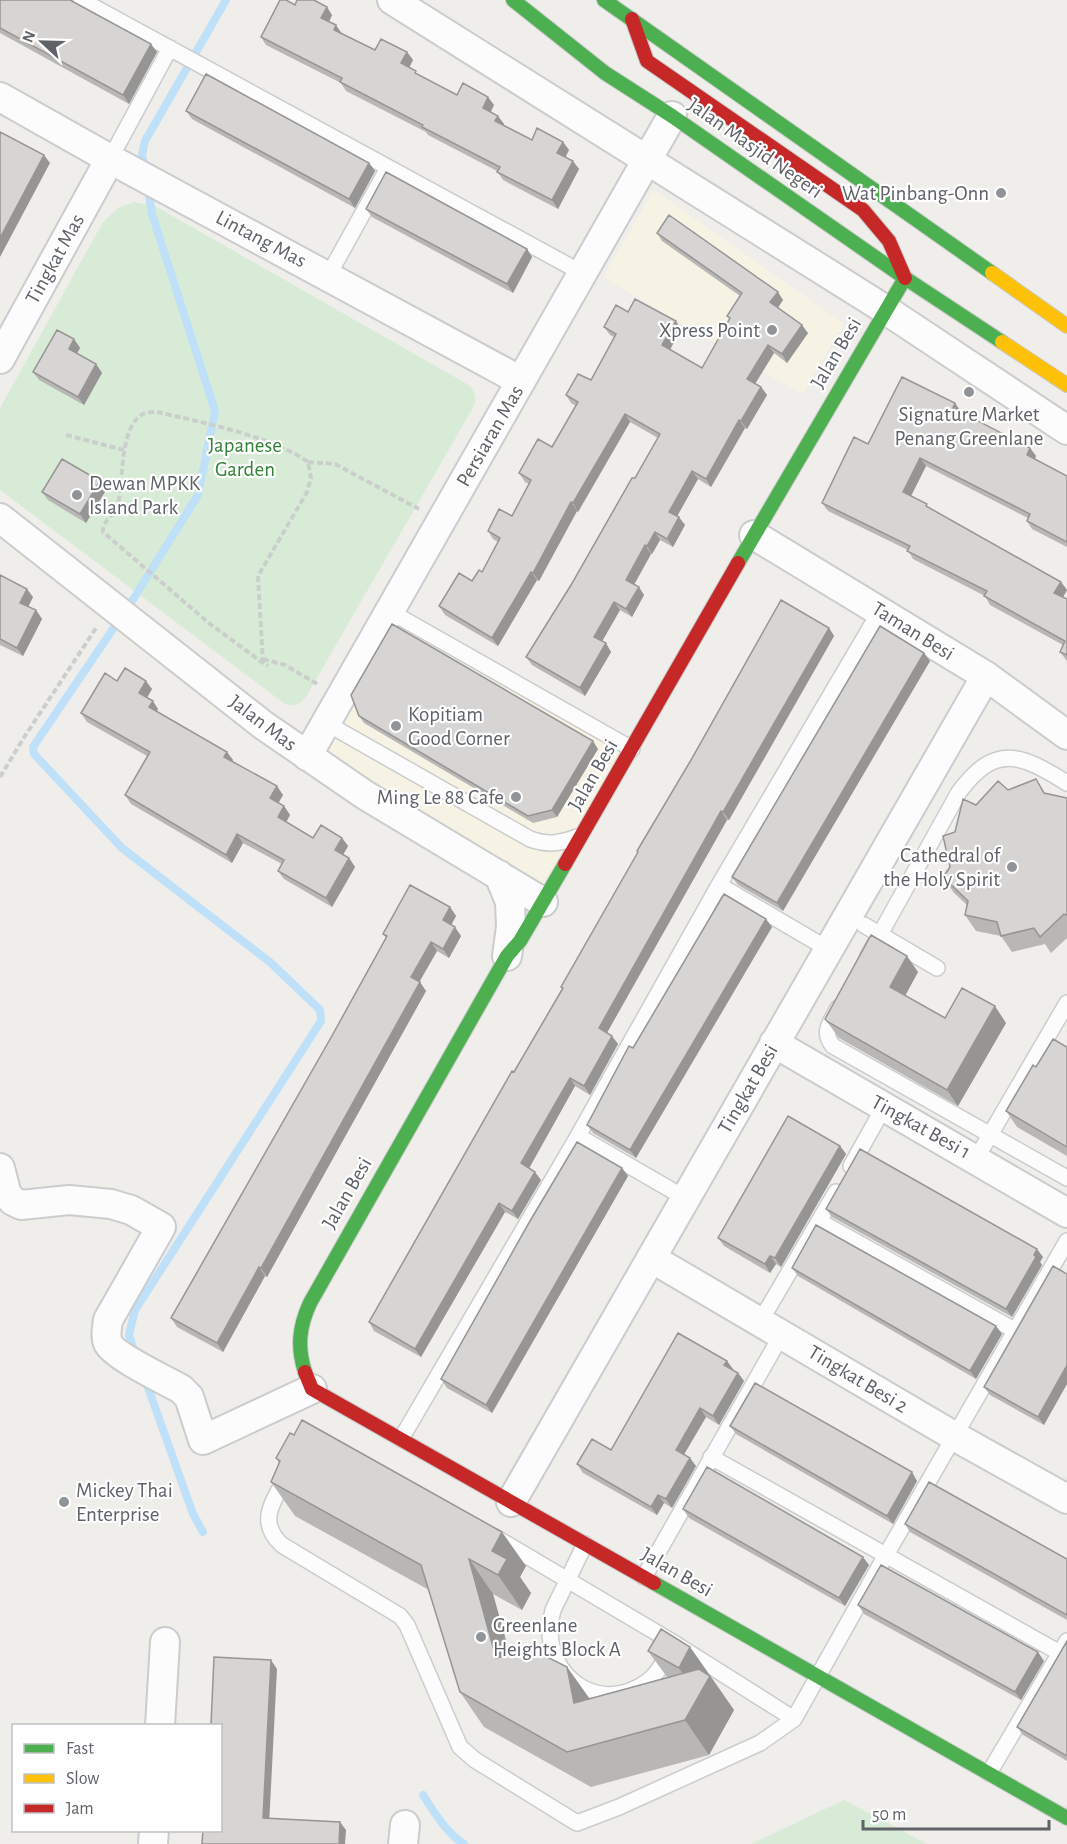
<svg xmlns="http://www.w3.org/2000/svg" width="1067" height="1844" font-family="'Alegreya Sans',sans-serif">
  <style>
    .commercial { fill: #f7f3e4 }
    .green { fill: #d8ebd6 }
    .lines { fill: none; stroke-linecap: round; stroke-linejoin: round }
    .stream { stroke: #bfe0f9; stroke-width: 8 }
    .lane-casing { stroke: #cbcccc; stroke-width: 18 }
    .street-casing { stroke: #cbcccc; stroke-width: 32 }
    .fast-casing { stroke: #cacacb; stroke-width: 16 }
    .slow-casing { stroke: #cacacb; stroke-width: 16 }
    .jam-casing { stroke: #cacacb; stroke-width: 16 }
    .path { stroke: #cacfcc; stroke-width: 4; stroke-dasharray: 6 3; stroke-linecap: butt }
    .lane { stroke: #fdfcfc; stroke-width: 15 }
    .street { stroke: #fdfcfc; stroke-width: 28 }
    .fast { stroke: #4caf50; stroke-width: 14 }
    .slow { stroke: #ffc107; stroke-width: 14 }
    .jam { stroke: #c62828; stroke-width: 14 }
    .wall { fill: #b8b7b5 }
    .shaded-wall { fill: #969594 }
    .building { fill: #d6d5d3; stroke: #969594; stroke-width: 1.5 }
    .poi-dot { fill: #919496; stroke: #fff; stroke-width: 2 }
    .labels { text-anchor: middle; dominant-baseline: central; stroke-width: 4.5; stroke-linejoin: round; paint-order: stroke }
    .street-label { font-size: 21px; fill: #5f6368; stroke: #fff }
    .poi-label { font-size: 21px; fill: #5f6368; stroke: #fff; text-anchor: end }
    .park-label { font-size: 21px; fill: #348238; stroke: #fff }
  </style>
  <rect width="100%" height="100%" fill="#efeeea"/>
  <path class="commercial" d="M654,190L844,324L802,394L603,277Z
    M389,611L632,749L543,902L307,756Z"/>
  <path class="green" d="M134,202L155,206L467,384C475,391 477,396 474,406L307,695C301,704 296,707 285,704L0,490V408L103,222L118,208Z
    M844,1800L927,1844H751Z"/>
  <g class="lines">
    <path class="stream" d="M145,170L142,155L145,141L226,0
      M135,1354L129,1335L135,1310L321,1021L320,1010L271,963L122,848L34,754L33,747L134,598L198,495L215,411L152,214L148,188
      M145,1379L193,1514L203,1532
      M423,1795C434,1812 447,1834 464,1844"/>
    <g class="lane-casing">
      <path id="lane" d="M81,0L584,274
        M110,159L170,48
        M328,276L388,168
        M389,611L632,749
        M326,723L530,839C547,845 559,844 577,837
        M719,885L828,949
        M864,925L937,968
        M868,956L959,792C996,743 1020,754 1067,783
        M838,1008C831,1022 821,1032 833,1046L1067,1178
        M578,1136L685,1198
        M976,1159L1067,1003
        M851,1166L884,1107
        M819,1221L1016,1331
        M760,1322L836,1192
        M401,1439L578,1136L719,885L880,611
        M711,1457L1060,1653
        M287,1475C274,1501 256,1521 282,1545L400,1616L407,1625L460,1747L475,1760L577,1823L619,1807L760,1743L794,1719L886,1555L1067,1241
        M495,1537L674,1643L794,1719
        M585,1544L553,1610C536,1669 595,1720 648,1681C658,1674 663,1662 670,1651
        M644,1577L782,1334
        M989,1773L1067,1641"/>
    </g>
    <g class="street-casing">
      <path id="street" d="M392,0L886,310L1067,430
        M0,97L110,159L521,381
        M0,359L110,159
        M0,518L263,725L365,795L543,902
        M754,535L986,676L1067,735
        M307,756L672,116
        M499,875L510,902L511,927L507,956
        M774,1043L1067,1213
        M0,1168L7,1195L13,1201L21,1205L69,1200L111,1204L131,1210L161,1227L108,1320C107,1327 105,1336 108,1343C114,1356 167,1381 181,1389L189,1397L203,1440L312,1389
        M651,1258L954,1436L1067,1499
        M511,1502L986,676
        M160,1726L165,1642
        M153,1844L154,1830
        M403,1844L405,1825"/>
    </g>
    <g class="fast-casing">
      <path id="fast" d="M513,0L605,73L672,116L905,278L1002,342
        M604,0L992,273
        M738,563L905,278
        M305,1372C297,1347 299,1327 310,1303L507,956L520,941L565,864
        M654,1583L1067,1818"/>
    </g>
    <g class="slow-casing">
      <path id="slow" d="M992,273L1067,326
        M1002,342L1067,385"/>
    </g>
    <g class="jam-casing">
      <path id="jam" d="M632,19L647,61L863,210L889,241L905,278
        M565,864L738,563
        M305,1372L312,1389L654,1583"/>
    </g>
    <path class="path" d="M66,435L124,450
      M308,462L335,464L419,509
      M263,659L285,665L319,685
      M263,663L258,576L307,492L311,478L308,462C271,436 201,422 157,412C152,412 147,412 143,414C119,427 124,480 118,504C116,514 102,520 103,532L210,624L263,663L268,666
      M0,777L23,739L96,628"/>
    <use href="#lane" class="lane"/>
    <use href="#street" class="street"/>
    <use href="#fast" class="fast"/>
    <use href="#slow" class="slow"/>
    <use href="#jam" class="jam"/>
  </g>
  <path class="wall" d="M0,0H72V1L157,52L129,104L0,33Z
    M295,5L332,15L329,22L342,33L375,50L407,52L413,60L409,67L419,75L457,95L494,105L491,112L504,124L503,125L532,140L563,142L569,150L566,157L579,169L558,209L503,180L497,171L428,135L426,132L346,91L341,83L266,45L261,37Z
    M186,111L369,163L375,171L355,208L192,119Z
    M366,209L527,249L532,257L513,293L372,217Z
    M657,233L783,300L778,308L808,333L787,363L774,353L755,384L761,387L767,395L747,429L745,428L711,487L698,479L677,516L685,525L673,547L660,540L652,554H651L634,585L644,595L632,617L620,610L602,641L611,652L585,696L532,665L526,657L571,585L658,438L630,422L578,512L577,511L539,581L537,580L498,646L445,615L439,606L472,581L482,572L498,542L493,539L488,531L512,516L529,484L525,482L519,473L552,447L576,406L571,403L566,395L591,380L614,337L610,335L604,327L628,312L681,329L670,350L702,368L729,319L727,316L740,296L662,241Z
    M74,339L80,348L77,353L96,364L102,373L84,405L39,380L33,372Z
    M955,403L961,413L1030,448L1036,456L1035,459L1067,476V547L1032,529L1027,521L1028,518L926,466L911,496L930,509L1061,582L1067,590L1063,597L1067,599V661L1060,652L1063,645L990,605L985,596L913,559L908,550L828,511L822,503L868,444Z
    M106,490L86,523L48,500L42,492Z
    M0,575L33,597L28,607L36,610L42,619L23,656L0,645Z
    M829,628L834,636L729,820H727L607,1033L618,1044L590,1095L575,1086L529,1168L541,1180L518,1219L505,1212L421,1357L374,1331L369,1322L562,989L561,987L638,853L637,851Z
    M924,653L930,661L783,911L738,885L732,877Z
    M117,681L152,689L147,697L158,709L157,712L233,760L232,761L283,795L278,803L284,806L290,815L286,822L313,838H342L348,846L343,855L349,858L355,867L332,907L284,879L278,871L282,864L243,843L232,863L131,804L125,795L147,756L87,722L81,713Z
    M359,716L598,749L557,817L533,823L364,723Z
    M1036,779L1045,793L1067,798V938L1051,953L1045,944L1012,952L1001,936L976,931L965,915L967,905L954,893L943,877L950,867L955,832L976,805L1008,790Z
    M450,907L456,916L451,925L461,936L449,958L437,951L419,982L426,991L267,1277L265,1276L223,1352L177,1327L171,1318L333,1034L386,938L383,934Z
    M772,927L636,1158L593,1133L587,1125L633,1048Z
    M918,972L905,996L945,1018L1006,1023L958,1106L839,1038L825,1019Z
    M1067,1047V1156L1017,1127L1006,1111L1036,1067Z
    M840,1146L846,1154L781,1267L776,1264L770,1273L724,1246L718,1238Z
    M622,1168L628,1176L492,1413L447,1388L441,1379Z
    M826,1209L1043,1257L1040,1262L1042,1265L1012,1317L832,1217Z
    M792,1268L1002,1334L976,1379L798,1276Z
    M1067,1274L1044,1425L990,1395L984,1387Z
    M727,1361L732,1370L738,1373L744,1381L719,1425L706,1417L684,1454L696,1466L672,1508L664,1503L657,1515L583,1473L577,1464L611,1450Z
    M730,1426L917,1481L893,1524L736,1434Z
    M276,1458L526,1566L520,1577L531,1593L522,1610L493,1594L510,1654L545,1656L567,1667L590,1699L667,1677L648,1651L690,1647L734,1710L709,1755L591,1787L484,1727L460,1692L429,1590L295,1516L271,1482L279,1463Z
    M683,1509L869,1565L845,1606L689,1518Z
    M905,1524L1067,1559V1620L910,1532Z
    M858,1605L1044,1661L1021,1700L864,1614Z
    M1067,1641V1761L1023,1735L1017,1727Z"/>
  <path class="shaded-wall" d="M327,7L332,15L327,26L321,18Z
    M336,25L342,34L334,30Z
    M151,44L157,52L129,104L123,95Z
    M407,52L413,60L407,72L401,63Z
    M488,97L494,105L488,116L483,108Z
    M498,116L504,124L501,129L495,121Z
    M563,142L569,150L563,161L557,153Z
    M44,155L50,163L0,257V238Z
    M573,161L579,169L558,209L552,200Z
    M369,163L375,171L355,208L349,199Z
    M527,249L532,257L513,293L507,284Z
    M778,292L783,300L776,310L770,302Z
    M676,321L681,329L668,353L662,345Z
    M802,325L808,333L787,363L782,354Z
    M74,339L80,348L75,357L69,349Z
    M768,345L774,353L753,387L747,379Z
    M96,364L102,373L84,405L78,397Z
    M761,387L767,395L747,429L741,421Z
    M955,403L961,412L959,417L953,408Z
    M625,414L630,422L578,512L573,503Z
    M739,420L745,428L711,487L706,479Z
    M1030,448L1036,456L1033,463L1027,455Z
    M920,458L926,466L909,500L903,492Z
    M692,471L698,479L675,520L669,512Z
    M100,481L106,490L86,523L80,514Z
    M571,502L577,511L539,581L533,573Z
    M679,517L685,525L673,547L667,539Z
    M655,532L660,540L652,554L647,546Z
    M645,545L651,554L632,588L626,580Z
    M531,572L537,580L498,646L492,638Z
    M1061,582L1067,590L1060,602L1054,593Z
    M639,587L644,595L632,617L626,609Z
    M27,589L33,597L26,611L20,603Z
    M614,602L620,610L600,645L594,637Z
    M36,610L42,619L23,656L17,648Z
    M829,628L834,636L729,820L723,812Z
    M606,643L611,652L585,696L580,688Z
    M924,653L930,661L783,911L777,903Z
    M146,681L152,689L145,701L139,693Z
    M153,701L158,709L155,715L149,707Z
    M593,741L598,749L557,817L552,810Z
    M227,752L233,760L230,765L224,757Z
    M277,786L283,795L276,807L270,798Z
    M284,806L290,815L284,826L278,817Z
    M721,811L727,820L605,1036L599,1028Z
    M237,834L243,843L232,863L226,855Z
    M342,838L348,846L341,858L335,850Z
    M349,858L355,867L332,907L326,898Z
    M450,907L456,916L449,929L443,920Z
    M766,919L772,927L636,1158L630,1150Z
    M455,927L461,936L449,958L443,949Z
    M431,942L437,951L417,986L411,977Z
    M907,956L918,972L901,1003L890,987Z
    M420,982L426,991L267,1277L261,1268Z
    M995,1006L1006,1023L958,1106L947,1090Z
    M612,1036L618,1044L590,1095L584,1086Z
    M570,1078L575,1086L527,1172L521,1163Z
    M840,1146L846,1154L781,1267L775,1258Z
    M622,1168L628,1176L492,1413L486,1405Z
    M535,1172L541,1180L518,1219L512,1211Z
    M499,1203L505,1212L421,1357L415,1349Z
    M1037,1249L1043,1257L1040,1262L1042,1265L1012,1317L1006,1309Z
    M770,1256L776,1264L770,1273L765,1264Z
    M259,1267L265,1276L223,1352L217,1343Z
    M996,1326L1002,1334L976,1379L970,1371Z
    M727,1361L733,1369L730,1374L724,1365Z
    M1067,1365V1384L1044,1425L1038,1417Z
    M738,1373L744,1381L719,1425L713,1416Z
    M700,1408L706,1417L682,1458L676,1450Z
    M690,1458L696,1466L672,1508L666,1499Z
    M912,1472L917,1481L893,1524L887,1516Z
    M658,1495L664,1503L657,1515L651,1507Z
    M502,1532L526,1566L520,1577L531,1593L522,1610L498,1575L492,1551Z
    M863,1557L869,1565L845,1606L839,1598Z
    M469,1559L493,1594L520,1692L496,1658Z
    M690,1647L734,1710L709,1755L685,1720L698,1697L679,1668Z
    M1038,1652L1044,1661L1021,1700L1015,1692Z
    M271,1660L277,1669L269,1826L263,1818Z
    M567,1667L591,1701L574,1703Z
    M340,1822L346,1830L345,1844H339Z"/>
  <path class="building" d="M0,0H70L151,44L123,95L0,28Z
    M280,0H286L295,5L297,0H314L327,7L321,18L336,25L334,30L375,50L381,39L407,52L401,63L416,71L415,73L457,95L463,83L488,97L483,108L498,116L495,121L532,140L537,128L563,142L557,153L573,161L552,200L497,172L500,167L422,127L423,125L340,82L342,78L261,37Z
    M206,74L369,163L349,199L186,111Z
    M0,132L44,155L0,238Z
    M386,172L527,249L507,284L366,209Z
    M669,215L778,292L770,302L802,325L782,354L768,345L747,379L761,387L741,421L739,420L706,479L692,471L669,512L679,517L667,539L655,532L647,546L645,545L626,580L639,587L626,609L614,602L594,637L606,643L580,688L526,657L571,585L632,478H635L660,434L625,414L573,503L571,502L533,573L531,572L492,638L439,606L459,573L472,581L479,570L482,572L500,538L488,531L499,509L512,516L531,480L519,473L538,439L552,447L578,402L566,395L578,374L591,380L616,334L604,327L616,305L628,312L635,299L676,321L662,345L702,368L730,318L727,316L742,293L657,233Z
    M57,330L74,339L69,349L96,364L78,397L33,372Z
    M902,377L955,403L953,408L1030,448L1027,455L1067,476V542L1027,521L1030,514L920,458L903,492L927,504L926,506L1061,582L1054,593L1067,599V655L1060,652L1065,641L984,596L987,591L907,551L910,546L822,503L854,437L868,444Z
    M62,459L100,481L80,514L42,492Z
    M0,575L27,589L20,603L36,610L17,648L0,639Z
    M781,600L829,628L723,812L721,811L599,1028L612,1036L584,1086L570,1078L521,1163L535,1172L512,1211L499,1203L415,1349L369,1322L512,1071L514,1072L563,988L561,987L638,852L637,851L691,760Z
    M392,624L593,741L552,810L528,816L359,716L351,695Z
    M880,626L924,653L777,903L732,877Z
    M125,668L146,681L139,693L153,701L149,707L227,752L224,757L277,786L270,798L284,806L278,817L313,838L321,825L342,838L335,850L349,858L326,898L278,871L284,860L237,834L226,855L125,795L150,752L81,713L105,673L117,681Z
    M1036,779L1044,793L1067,798V915L1064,914L1040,937L1034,928L1001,936L997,922L965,915L968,901L943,877L950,867L943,836L955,832L963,799L976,805L998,781L1008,790Z
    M410,885L450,907L443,920L455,927L443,949L431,942L411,977L420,982L261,1268L259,1267L217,1343L171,1318L333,1034L387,936L383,934Z
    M724,894L766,919L630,1150L587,1125L629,1046L633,1048Z
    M871,935L907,956L890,987L945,1018L962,988L995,1006L947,1090L828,1022L825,1019Z
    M1053,1039L1067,1047V1147L1006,1111L1033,1065L1036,1067Z
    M788,1116L840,1146L775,1258L770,1256L765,1264L718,1238Z
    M577,1142L622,1168L486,1405L441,1379L530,1221Z
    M860,1149L1037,1249L1034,1255L1036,1257L1006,1309L826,1209Z
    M816,1225L996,1326L970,1371L792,1268Z
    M1053,1266L1067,1274V1365L1038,1417L984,1387Z
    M678,1333L727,1361L724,1365L738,1373L713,1416L700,1408L676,1450L690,1458L666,1499L658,1495L651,1507L577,1464L592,1439L611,1450Z
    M755,1383L912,1472L887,1516L730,1426Z
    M302,1420L502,1532L492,1551L507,1559L498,1575L469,1559L496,1658L535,1648L539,1650L545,1656L567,1667L574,1703L699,1669L710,1676L685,1720L567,1752L460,1692L421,1565L271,1482L280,1461L276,1458L290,1433L294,1435Z
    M707,1467L863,1557L839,1598L683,1509Z
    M929,1482L1067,1559V1615L905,1524Z
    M881,1565L1038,1652L1015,1692L858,1605Z
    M661,1629L690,1647L679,1668L648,1651Z
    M1067,1641V1756L1017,1727Z
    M214,1657L271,1660L263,1818L340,1822L339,1844H202L203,1830H220V1725H211Z"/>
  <g class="poi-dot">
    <circle cx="1001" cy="193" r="6"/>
    <circle cx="772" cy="330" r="6"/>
    <circle cx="969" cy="392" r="6"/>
    <circle cx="77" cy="495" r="6"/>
    <circle cx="396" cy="726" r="6"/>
    <circle cx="516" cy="797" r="6"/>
    <circle cx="1012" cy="867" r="6"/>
    <circle cx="64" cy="1502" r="6"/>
    <circle cx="481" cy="1637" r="6"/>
  </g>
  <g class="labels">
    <g class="street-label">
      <text transform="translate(755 148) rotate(35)">Jalan Masjid Negeri</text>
      <text transform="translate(261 239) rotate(28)">Lintang Mas</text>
      <text transform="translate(55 259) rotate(-61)">Tingkat Mas</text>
      <text transform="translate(836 353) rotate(-59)">Jalan Besi</text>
      <text transform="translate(490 436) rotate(-60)">Persiaran Mas</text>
      <text transform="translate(913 631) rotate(32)">Taman Besi</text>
      <text transform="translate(263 723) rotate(37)">Jalan Mas</text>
      <text transform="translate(593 775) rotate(-60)">Jalan Besi</text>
      <text transform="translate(748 1089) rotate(-60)">Tingkat Besi</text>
      <text transform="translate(921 1127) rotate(29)">Tingkat Besi 1</text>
      <text transform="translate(347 1193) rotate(-60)">Jalan Besi</text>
      <text transform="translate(858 1379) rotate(31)">Tingkat Besi 2</text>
      <text transform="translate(677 1572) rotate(30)">Jalan Besi</text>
    </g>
    <g class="poi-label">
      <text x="989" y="193">Wat Pinbang-Onn</text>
      <text x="760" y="330">Xpress Point</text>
      <text x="969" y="414" text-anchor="middle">Signature Market<tspan x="969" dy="24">Penang Greenlane</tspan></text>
      <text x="89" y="483" text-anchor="start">Dewan MPKK<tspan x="89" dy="24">Island Park</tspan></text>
      <text x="408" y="714" text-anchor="start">Kopitiam<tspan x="408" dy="24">Good Corner</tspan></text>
      <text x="504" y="797">Ming Le 88 Cafe</text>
      <text x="1000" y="855">Cathedral of<tspan x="1000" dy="24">the Holy Spirit</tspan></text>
      <text x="76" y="1490" text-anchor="start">Mickey Thai<tspan x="76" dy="24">Enterprise</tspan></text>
      <text x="493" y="1625" text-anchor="start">Greenlane<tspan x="493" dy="24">Heights Block A</tspan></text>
    </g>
    <g class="park-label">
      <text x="245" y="445">Japanese<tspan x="245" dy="24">Garden</tspan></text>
    </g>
  </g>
  <rect x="12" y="1724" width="210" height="108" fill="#ffffff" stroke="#bfc1c3" stroke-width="1.5"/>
  <rect x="24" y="1744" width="30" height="9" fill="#4caf50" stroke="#bfc1c3" stroke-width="1.5"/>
  <text x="66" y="1754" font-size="18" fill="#5f6368">Fast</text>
  <rect x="24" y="1774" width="30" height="9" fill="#ffc107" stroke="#bfc1c3" stroke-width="1.5"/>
  <text x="66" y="1784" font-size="18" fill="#5f6368">Slow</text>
  <rect x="24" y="1804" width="30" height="9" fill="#c62828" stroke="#bfc1c3" stroke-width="1.5"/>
  <text x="66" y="1814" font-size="18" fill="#5f6368">Jam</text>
  <g transform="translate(42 42) rotate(292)" stroke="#ffffff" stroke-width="4.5" paint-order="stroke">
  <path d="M0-4.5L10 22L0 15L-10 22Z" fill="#5f6368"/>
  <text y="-9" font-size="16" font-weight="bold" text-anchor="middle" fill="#5f6368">N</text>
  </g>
  <path d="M863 1820v9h186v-9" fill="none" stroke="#5f6368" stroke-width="3"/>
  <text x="872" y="1820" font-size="18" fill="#5f6368" stroke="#ffffff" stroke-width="4.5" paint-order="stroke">50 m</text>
</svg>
